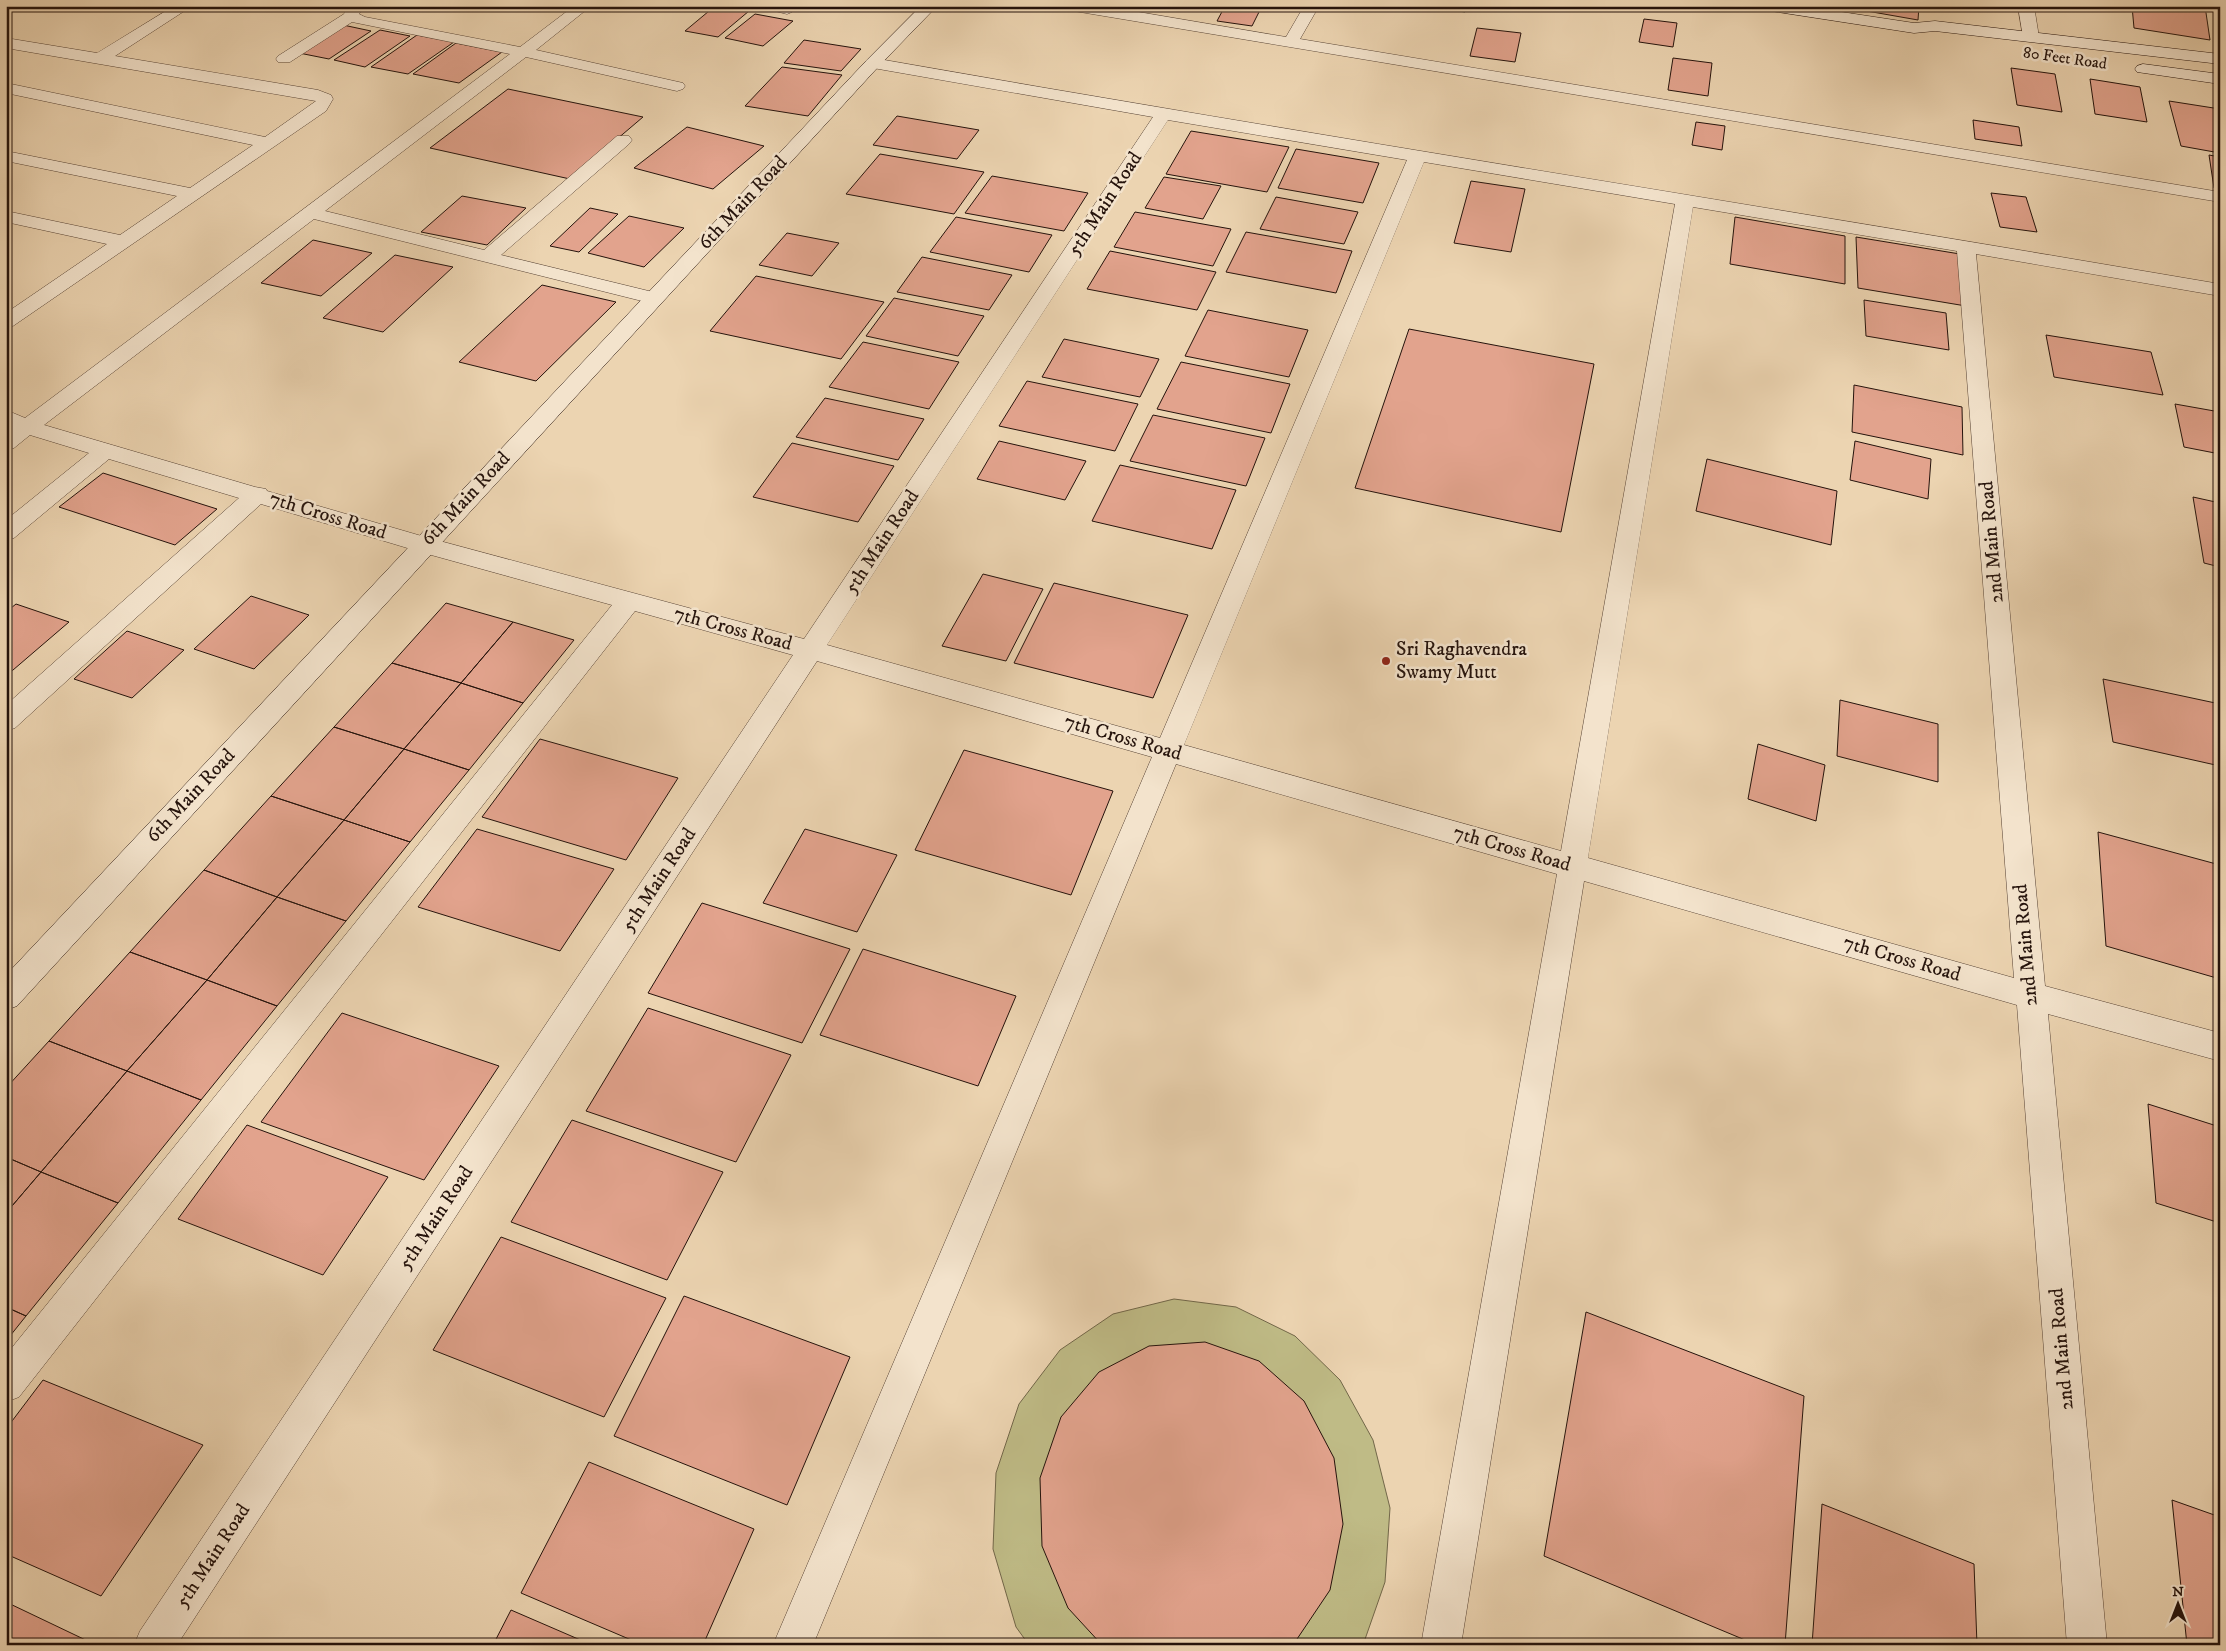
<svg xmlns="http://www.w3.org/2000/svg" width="2226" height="1651" font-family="'IM FELL DW Pica',serif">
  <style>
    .green { fill: #bfbb86; stroke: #726749 }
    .building { fill: #e2a38d; stroke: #25130c }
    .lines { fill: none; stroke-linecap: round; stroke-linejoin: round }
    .street-casing { stroke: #574335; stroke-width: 1 }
    .secondary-casing { stroke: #25130c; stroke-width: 1 }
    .street { fill: #f3e3cc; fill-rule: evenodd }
    .secondary { fill: #f3e3cc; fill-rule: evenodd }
    .poi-dot { fill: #8f2418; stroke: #f3e3cc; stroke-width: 2 }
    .labels { text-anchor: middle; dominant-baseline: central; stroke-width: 5; stroke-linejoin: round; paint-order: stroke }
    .far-street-label { font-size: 16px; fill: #25130c; stroke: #f3e3cc }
    .street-label { font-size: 20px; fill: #25130c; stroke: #f3e3cc }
    .poi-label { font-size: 20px; fill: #25130c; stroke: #f3e3cc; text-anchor: start }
  </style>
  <rect width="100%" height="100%" fill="#ecd4b1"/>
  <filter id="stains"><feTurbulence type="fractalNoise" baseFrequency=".004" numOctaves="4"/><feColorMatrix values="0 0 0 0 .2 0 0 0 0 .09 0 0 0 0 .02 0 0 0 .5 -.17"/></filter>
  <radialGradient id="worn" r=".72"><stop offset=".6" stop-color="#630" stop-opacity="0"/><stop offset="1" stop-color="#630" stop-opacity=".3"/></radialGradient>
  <path class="green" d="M1174,1299L1236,1307L1295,1336L1340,1380L1373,1440L1390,1508L1385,1582L1363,1645H1029L1016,1627L993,1549L996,1473L1019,1404L1060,1350L1113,1314Z"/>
  <path class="building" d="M529,6H561L554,11Z
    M715,6L749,11L718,37L685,31Z
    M1225,6H1262L1252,26L1217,21Z
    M1429,6H1467L1465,12Z
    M1861,6H1919L1918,20L1861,10Z
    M2132,6H2205L2210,40L2134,28Z
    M755,14L793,21L763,46L725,38Z
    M1644,19L1677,23L1673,47L1639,42Z
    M343,25L371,31L329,59L299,53Z
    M1477,28L1521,33L1515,62L1470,56Z
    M380,30L410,36L365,67L334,60Z
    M417,35L454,42L408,74L371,67Z
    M804,40L861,49L841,71L784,63Z
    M456,43L502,52L459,83L413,74Z
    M1673,58L1712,63L1708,96L1668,90Z
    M782,67L842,75L808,116L745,106Z
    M2011,68L2055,74L2062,112L2017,105Z
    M2090,79L2140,87L2147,122L2095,114Z
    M508,89L643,117L570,179L430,148Z
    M2169,101L2220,109V153L2181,146Z
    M897,116L979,130L957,159L873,145Z
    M1973,120L2019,127L2022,146L1975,139Z
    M1696,122L1725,126L1722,150L1692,145Z
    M687,127L764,146L713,189L634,168Z
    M1191,131L1289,147L1267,192L1166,174Z
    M1296,149L1379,163L1363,203L1278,188Z
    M880,154L984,172L954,214L846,194Z
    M2209,155L2220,157V189L2214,188Z
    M992,176L1088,193L1064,231L965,213Z
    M1164,177L1221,186L1203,219L1145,208Z
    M1471,181L1525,189L1511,252L1454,243Z
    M1991,193L2026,197L2037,232L2000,227Z
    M462,196L526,208L487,245L421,232Z
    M1276,197L1358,212L1344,244L1260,229Z
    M590,208L618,214L579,252L550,246Z
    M1135,212L1231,229L1213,266L1114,247Z
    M629,216L684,228L644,267L588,253Z
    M956,217L1052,235L1029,272L930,252Z
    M1735,217L1845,236V284L1730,264Z
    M1246,232L1352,251L1336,293L1226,272Z
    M787,233L839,243L812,276L759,265Z
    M1856,237L1960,254L1966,306L1858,288Z
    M313,240L372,253L321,296L261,283Z
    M1110,251L1216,272L1197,310L1087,289Z
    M395,255L453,267L383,332L323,318Z
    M922,257L1012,275L989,310L897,292Z
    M756,276L884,302L841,359L710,331Z
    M542,285L616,302L536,381L459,362Z
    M894,298L984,316L958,356L866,336Z
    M1864,300L1946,313L1949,350L1866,336Z
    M1208,310L1308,330L1289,377L1185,356Z
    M1409,329L1594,364L1561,532L1355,488Z
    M2046,335L2151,352L2163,395L2054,377Z
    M1064,339L1159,359L1140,397L1042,377Z
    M863,342L959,362L929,409L829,387Z
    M1181,362L1290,384L1271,433L1157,409Z
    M1027,381L1138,404L1115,451L999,426Z
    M1854,385L1962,407L1963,455L1852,432Z
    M825,398L924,419L898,460L796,437Z
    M2175,404L2220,412V454L2184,447Z
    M1153,415L1265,438L1246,486L1130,461Z
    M999,441L1086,461L1065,500L977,479Z
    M1855,441L1931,459L1928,499L1850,480Z
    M792,443L894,466L858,522L753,497Z
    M1707,459L1837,491L1831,545L1696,511Z
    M1120,465L1236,490L1212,549L1092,521Z
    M103,473L217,509L175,545L59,507Z
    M2193,497L2220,503V567L2204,563Z
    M983,574L1043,589L1006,661L942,646Z
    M1054,583L1188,615L1153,698L1014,663Z
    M251,596L309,615L254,669L194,649Z
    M446,603L513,622L461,683L392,663Z
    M16,604L69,622L6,676V612Z
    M513,622L574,640L523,703L461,683Z
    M127,631L184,650L132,698L74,679Z
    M392,663L461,683L404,749L334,727Z
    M2103,679L2220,704V766L2113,742Z
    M461,683L523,703L469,770L404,749Z
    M1840,700L1938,724V782L1837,756Z
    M334,727L404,749L344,820L271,796Z
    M540,739L678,778L626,860L482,817Z
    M1758,744L1825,765L1816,821L1748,799Z
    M404,749L469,770L410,842L344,820Z
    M964,750L1113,791L1071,895L915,850Z
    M271,796L344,820L277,897L204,870Z
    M344,820L410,842L346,921L277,897Z
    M477,829L614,869L560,951L418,907Z
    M805,829L897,855L857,932L763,903Z
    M2098,832L2220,865V979L2106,946Z
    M204,870L277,897L207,980L130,952Z
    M277,897L346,921L277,1006L207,980Z
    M702,903L850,949L802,1043L648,993Z
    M863,949L1016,996L978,1086L820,1035Z
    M130,952L207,980L127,1071L49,1041Z
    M207,980L277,1006L201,1100L127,1071Z
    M648,1008L791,1055L736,1162L586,1111Z
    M342,1013L499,1066L424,1180L261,1122Z
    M49,1041L127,1071L41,1172L6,1157V1088Z
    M127,1071L201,1100L118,1203L41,1172Z
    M2148,1104L2220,1127V1223L2156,1203Z
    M572,1120L723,1172L667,1280L511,1222Z
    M247,1125L388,1177L323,1275L178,1219Z
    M6,1157L41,1172L6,1213Z
    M41,1172L118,1203L26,1316L6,1307V1213Z
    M501,1237L666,1298L604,1417L433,1350Z
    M684,1296L850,1357L787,1505L614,1436Z
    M6,1307L26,1316L6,1341Z
    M1586,1312L1804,1396L1785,1645H1757L1544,1556Z
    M1205,1342L1259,1361L1304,1401L1334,1458L1343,1524L1330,1590L1293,1645H1102L1068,1608L1042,1546L1040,1478L1061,1417L1099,1372L1149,1346Z
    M43,1380L203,1445L101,1596L6,1554V1429Z
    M589,1462L754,1529L703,1645H643L521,1593Z
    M2172,1500L2220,1517V1645H2187Z
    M1822,1504L1974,1564L1977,1645H1812Z
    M6,1602L94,1644L6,1645Z
    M511,1610L592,1645H493Z"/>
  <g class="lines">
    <g class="street-casing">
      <path id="street" d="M174,6H192L115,56L318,90L331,95L333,99L326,111L13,326L6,328V313L107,244L6,222V211L120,235L177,196L6,161V151L190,188L253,145L6,93V83L265,137L316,101L6,48V38L97,53Z
        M347,6H365L359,14L365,17L520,47L574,6H591L536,50L683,83L685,86L683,89L677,91L526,57L325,211L484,250L617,136H629L632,140L629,144L501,255L661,294L664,298L661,302L654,304L314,219L44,425L255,487L266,489L267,491L425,537L804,639L1153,117L873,68L867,66L865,63L867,60L873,58C1321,137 1771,207 2220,284V296L1976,254L2045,986L2220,1033V1061L2048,1014L2107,1645H2067L2017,1005L1584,881L1461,1645H1421L1557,874L1176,764L813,1645H773L1152,757L817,661L177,1645H134L140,1631L793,655L635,611L19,1397L6,1402V1355L612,605L424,553L261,504L15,728L6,731V705L239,498L109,459L14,538L6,540V520L89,453L30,435L14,448L6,450V432L11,428L6,426V410L25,418L510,54L352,22L290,62H278L276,59L278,56L344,14ZM1168,120L1407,160L1160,738L827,645ZM1424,162L1675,204L1561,851L1184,745ZM1693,207L1957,251L2014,978L1588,858Z
        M765,6H793L795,9L792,12L787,14L767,9Z
        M1067,6H1103L1286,37L1304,6H1319L1300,39L2220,192V202L1074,11Z
        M2018,6H2034L2039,37L2037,40H2025L2023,37Z"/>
    </g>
    <g class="secondary-casing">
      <path id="secondary" d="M921,6H937L879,66L17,1006L6,1010V975L867,60Z
        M1764,6H1802L1914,23L1935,21L2220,54V64L1935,31L1914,33L1771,11Z
        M2143,64L2220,74V84L2137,72L2135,69L2137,66Z"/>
    </g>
    <use href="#street" class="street"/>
    <use href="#secondary" class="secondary"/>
  </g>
  <circle class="poi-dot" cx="1386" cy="661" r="5"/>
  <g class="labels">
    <g class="far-street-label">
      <text transform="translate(2065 58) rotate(8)">80 Feet Road</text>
    </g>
    <g class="street-label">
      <text transform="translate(743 203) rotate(-47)">6th Main Road</text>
      <text transform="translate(1105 204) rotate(-57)">5th Main Road</text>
      <text transform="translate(466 499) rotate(-47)">6th Main Road</text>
      <text transform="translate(328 516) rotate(17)">7th Cross Road</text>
      <text transform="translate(882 542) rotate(-57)">5th Main Road</text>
      <text transform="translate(1992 542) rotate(-95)">2nd Main Road</text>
      <text transform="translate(733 629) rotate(15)">7th Cross Road</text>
      <text transform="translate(1123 738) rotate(16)">7th Cross Road</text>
      <text transform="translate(191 796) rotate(-47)">6th Main Road</text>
      <text transform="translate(1512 849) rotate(16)">7th Cross Road</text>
      <text transform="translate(659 880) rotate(-57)">5th Main Road</text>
      <text transform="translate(2026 945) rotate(-95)">2nd Main Road</text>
      <text transform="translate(1902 959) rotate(16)">7th Cross Road</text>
      <text transform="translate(436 1218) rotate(-57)">5th Main Road</text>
      <text transform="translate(2062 1349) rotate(-95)">2nd Main Road</text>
      <text transform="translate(213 1556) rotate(-57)">5th Main Road</text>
    </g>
    <g class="poi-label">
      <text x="1396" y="649">Sri Raghavendra<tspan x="1396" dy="23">Swamy Mutt</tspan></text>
    </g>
  </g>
  <rect width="2226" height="1651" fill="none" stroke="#ecd4b1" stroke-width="25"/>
  <rect x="8" y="8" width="2211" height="1636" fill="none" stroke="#25130c" stroke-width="2.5"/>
  <rect x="12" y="12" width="2201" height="1626" fill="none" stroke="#25130c"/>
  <g transform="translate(2178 1604)" stroke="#f3e3cc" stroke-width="4" paint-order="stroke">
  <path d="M0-4L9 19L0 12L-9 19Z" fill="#25130c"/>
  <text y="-8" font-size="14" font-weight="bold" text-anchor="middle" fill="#25130c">N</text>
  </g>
  <rect width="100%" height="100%" filter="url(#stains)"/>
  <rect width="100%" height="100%" fill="url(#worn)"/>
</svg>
